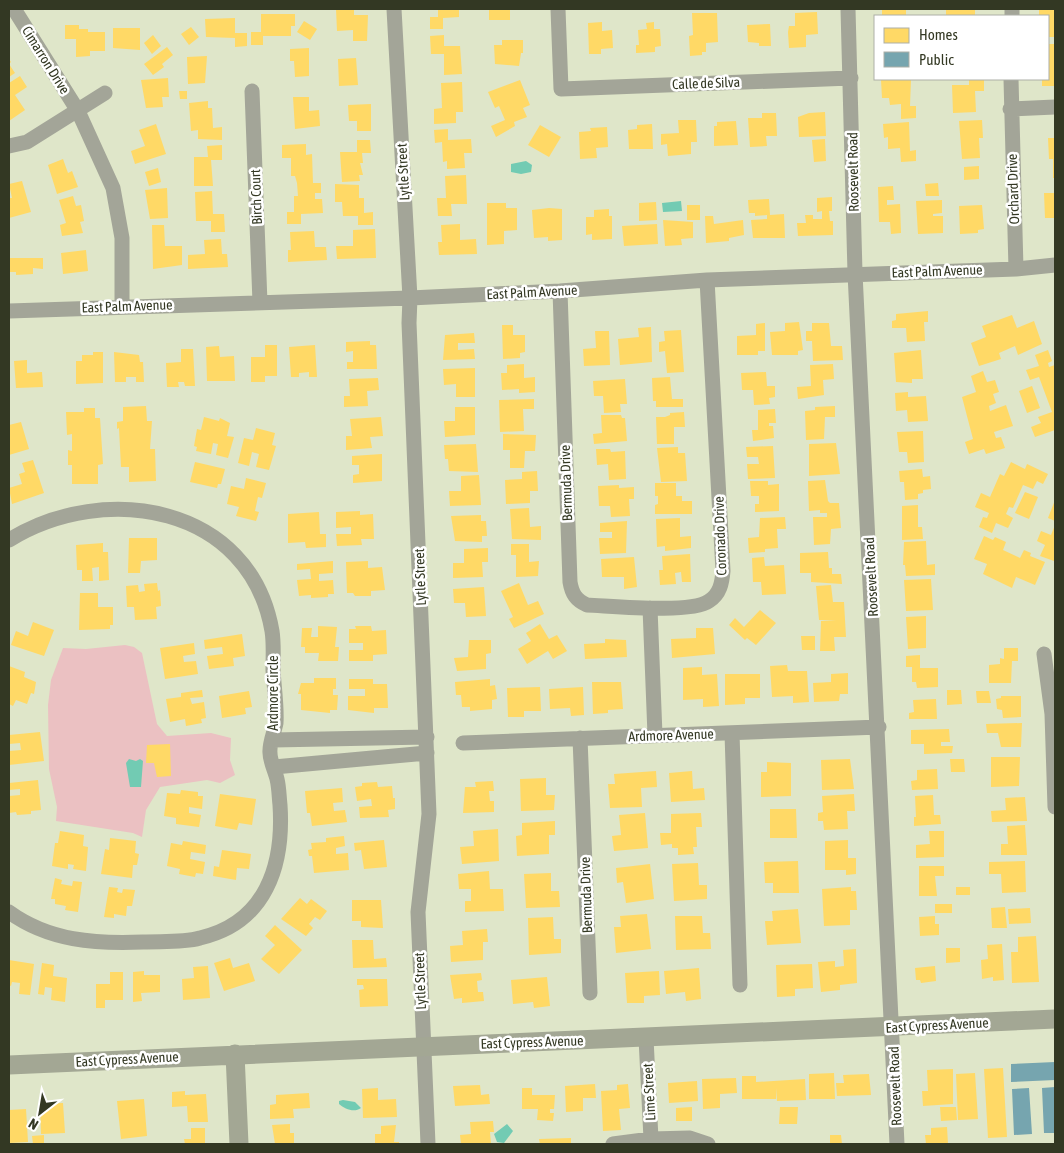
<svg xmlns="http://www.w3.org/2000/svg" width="1064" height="1153" font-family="'Asap Condensed',sans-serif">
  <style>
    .green { fill: #ebc1c2 }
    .water { fill: #72cbb3 }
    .homes { fill: #ffd966 }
    .public { fill: #76a5af }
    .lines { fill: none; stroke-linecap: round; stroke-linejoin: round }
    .minor { stroke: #a3a598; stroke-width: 15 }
    .major { stroke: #a3a794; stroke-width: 19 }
    .labels { text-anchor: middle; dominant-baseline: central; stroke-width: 5; stroke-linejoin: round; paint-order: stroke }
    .street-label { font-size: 14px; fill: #333823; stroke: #fff }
  </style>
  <rect width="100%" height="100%" fill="#dfe6c9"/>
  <path class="green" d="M125,645L134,647L142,653L157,724L167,736L211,733L231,738L230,760L235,775L220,783L207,780L160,787L146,810L142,837L133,833L56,821L57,807L49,769L48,705L51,680L63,648L86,649Z"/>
  <path class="water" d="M526,161L532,165L531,172L521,174L511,172V164Z
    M681,201L682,211L663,212L662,203Z
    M129,759L136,761L140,759L143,761L141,787H130L126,763Z
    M343,1100L355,1102L361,1108C354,1113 345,1109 339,1104V1101Z
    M507,1124L513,1131L504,1143L497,1142L494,1134Z"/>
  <path class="homes" d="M336,9H354V15H368L367,41H353V30L337,31Z
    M438,9H459V17L443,18V29H430V17H438Z
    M489,9H510V20H489Z
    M882,9H906V16H882Z
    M946,9H975V16H946Z
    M1039,9H1055V37H1048V16H1039Z
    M817,12L818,34L806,35V47L789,48L788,32L789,26H795V13Z
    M692,13H717L718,42L706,43V52H702V55L690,56L689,36L693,35Z
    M261,14H295V26H291V36H263V45H251V32H261Z
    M235,18V33H247V46L235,47V38L206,37L205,19Z
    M304,21L317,29L310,40L297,32Z
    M602,22V31L612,30L613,48L601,49V54H589L588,23Z
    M654,22V29H660L661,46L655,47V52L636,53V45H639L638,30L647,29L646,23Z
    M770,24L771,46H759V43L748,42L747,25Z
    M65,25H79V29H88V32H105V51H90V56L76,57V39H65Z
    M191,27L199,37L189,45L181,34Z
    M113,28H140V50L113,48Z
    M153,35L161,46L152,54L144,43Z
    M444,35V46H460L462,74L444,75V54H431L430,36Z
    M502,40H523V53H521L519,66L495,64L494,45H502Z
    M1048,44H1055V86H1042V79H1048Z
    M167,47L173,55L162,64L164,67L153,75L144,64Z
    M309,48V76L295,77L294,61H290V49Z
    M207,56L205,83L188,84L187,57Z
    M356,58L358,85L339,86L338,59Z
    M9,59L11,62L9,64L15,73L9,77Z
    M20,76L27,87L15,95L25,110L9,121V83Z
    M168,78L169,97H162L163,107L146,108L141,80Z
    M911,79L910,106H916V118L901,119V104L890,105L889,98H882L881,80Z
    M969,79H984V91H975L976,112L953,113L952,85H969Z
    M520,80L530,105L523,108L527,117L514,122L515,126L496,137L491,126L505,120L499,106L495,108L488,92Z
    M462,82L463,112H456V123L434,124V109L442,108L441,83Z
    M179,91H187V99H180Z
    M293,97H309V111L319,110L320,126L295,129Z
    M208,101V108H212L213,128L222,127V140L198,139V130L191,131L189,103Z
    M371,104V131H357V121H349L348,105Z
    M825,112L826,136L799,137L798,117L809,113Z
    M762,113H776L777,136H766L767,146L750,147L748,118H762Z
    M678,120H696L697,142H691V154L668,156L667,144L661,145V134L679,133Z
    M982,120L983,138H979L980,158L962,159L959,121Z
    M736,121L738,145L714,146V126H717V122Z
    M909,122L910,151L916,150V161L901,162L900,148L888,149V137L884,138L883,124Z
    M156,124L166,154L135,164L131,151L145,146L139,130Z
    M652,124L653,149H629L628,130L637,129V125Z
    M540,125L561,137L549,157L528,145Z
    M607,127L608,147L596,148L597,158L580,159L579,132L591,131L590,128Z
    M448,129V140L471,139L472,153H464L465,168L447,169V161L443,162L442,142L435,143L434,130Z
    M1048,138H1055V178H1053V159H1049Z
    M825,139L826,161L814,162L812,140Z
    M357,140H370L371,153H362L363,163H360L363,175H359L360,181L342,182L340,152H357Z
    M306,144V155L312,154L313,183H321V193H315V199H322L323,213L301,214V224H287V212H294V196H298L297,183L295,176H291V158H282V145Z
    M222,145V160H211L213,186H194V157H208L207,146Z
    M63,159L68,173L72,171L78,187L57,194L48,165Z
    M979,166V179L964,180V167Z
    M158,168L161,182L149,186L145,172Z
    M466,175L467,204H451L452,216H438L437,198H446L445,176Z
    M22,181L31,212L9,218V198H12L9,184Z
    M938,183L939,196H926L925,184Z
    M335,184L359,185V198H364V213L373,212V225H358V216H343L342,202H335Z
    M893,186L894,200H887V205L900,204L901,233L891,234L890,222H879L878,187Z
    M167,188L168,218L150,219L145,190Z
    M212,191L213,214H224L225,232H211V221H196L195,192Z
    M1044,193H1055V218H1045Z
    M73,196L76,206L81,205L84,221L80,222L83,233L62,236L60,225L66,223L59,200Z
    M832,197V211H829L830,221H833V235L798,236L797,223H806L805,215H813V219H822V211L817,212V198Z
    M769,199L770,215L784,214L785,238H753L751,220L767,219V215L755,216V213H749L748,200Z
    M942,200V213L933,214V216H943V233L918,234L916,201Z
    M656,202L657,220L639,221V203Z
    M487,203H506V208H517V230L504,231V244L487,245Z
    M687,205H700V220H687Z
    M982,205L984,229L978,230V233L960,234L959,206Z
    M549,208L562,209V240L548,241V237L534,238L532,210Z
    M609,209V216H612V239L592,240V234L586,235V217H594V210Z
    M705,216H713L714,224L743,220L744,235L729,238V241L706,243Z
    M663,220L693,222V238L681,239L682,245L665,246Z
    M460,224V240L476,239L477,254L439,255L438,242H442L441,225Z
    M657,224L658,244L624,246L622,226Z
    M152,225H164L165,246H182V265L153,269Z
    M375,229L376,258L337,259L336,246H353V230Z
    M314,231L315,247H326L327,260L288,262V250H291L290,232Z
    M221,239L222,254H227L228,267L188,269V255L205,254L204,240Z
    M86,250L88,271L63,274L61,253Z
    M9,258H43V269L33,268V274L16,275V272H9Z
    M928,311V322H924L925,341L907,342L906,328H892V321L896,320V314Z
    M1012,315L1017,328L1034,321L1042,344L1018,355L1015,346L999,353L1001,359L979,366L971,343L986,337L982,326Z
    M799,322L803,350L798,351V355H772L770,332L785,331V323Z
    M765,323V351H758V355H737V336L756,335V324Z
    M812,323H829L831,346H842L843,360L813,361L812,341H806V331H812Z
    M502,325H513V335H525V352L520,353V358L503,359Z
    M651,327L652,362L620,365L618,339L639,337L638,328Z
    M681,330L684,372L667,373L665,351L659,352V342L665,341L664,331Z
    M595,331H609L610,365L584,366L583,349L596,348Z
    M474,333L475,343H458V350L474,349L475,359L443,360L445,335Z
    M370,341V345H376L377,369H347V362H353V351L346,352V342Z
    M265,345H277V376H265V382H251V357H265Z
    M315,345L317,377H309V372L299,373V377H291L289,347Z
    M219,346L220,357L234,356L235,381H207L206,347Z
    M181,349H193L195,386H185L184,382H178L179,387H167L166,363L181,362Z
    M921,350L923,379H912V383L896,382L894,353Z
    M1048,350L1052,361L1048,363L1049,367L1055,365V430L1035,437L1031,427L1041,423L1038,417L1052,412L1039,377L1030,380L1026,370L1039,366L1035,355Z
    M93,352H103V383L76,384V361H82V355H93Z
    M114,352L139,355L140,362H143L144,382H136V377H126V382H115Z
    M27,360V373L42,372L43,387L16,388L14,361Z
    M524,364V378L535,377V392L519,393V389L502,390L501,373H507V365Z
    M833,364L834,379L823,380L824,395L798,399L797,387L811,386L810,365Z
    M475,368V397H456V384L444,385L443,369Z
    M983,371L987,382L995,380L999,392L993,394L996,403L989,406L990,411L1006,405L1013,426L994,432L996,438L1001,437L1005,448L986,454L984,449L969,454L965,442L973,439L962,397L976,392L971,376Z
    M766,372L767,386H775V397L769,398L770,404L754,405L753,390H742L741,373Z
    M670,377L672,399H683V407H656V401H653L652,378Z
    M378,378L379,390L367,391L368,406L344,407V396H350L349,379Z
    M625,379L627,404H620L621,412L604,413L603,396H594L593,381Z
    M1032,386L1040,408L1027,413L1019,391Z
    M908,392V397L926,396L928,421L908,422L907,410L896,411L895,393Z
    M534,399V409H523L524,431L500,432L499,400Z
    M146,406L147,421H152L150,449H155L156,481L129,482V467H121L119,428L117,429V422L123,421V407Z
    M835,406V417H825L824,439L806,440L805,411L815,410V407Z
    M455,407H475V435L445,437L444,421H455Z
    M84,408H95V418H100L103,464L98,465V484H72V465H68V450L72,451V434L67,435L66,412H84Z
    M775,409L776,423H769V426H773L774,438L753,441L752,430H758V410Z
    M684,412L685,427H674V444H657L656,417H665L670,415V413Z
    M601,415H621L622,418H625L627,441L594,444L593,434L602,433Z
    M204,417L219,421L220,418L230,423L227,436L234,437L228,458L216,455L218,444L213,443L211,454L196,451L197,447L194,446L197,429L201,430Z
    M381,417L383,436L370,437L372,448L346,450V436H352L350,419Z
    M21,422L29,449L9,455V425Z
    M256,428L275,433L272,445L276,446L269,470L256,467L259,454L252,452L249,466L238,463L244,438L253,440Z
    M923,431L924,462L908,463L907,452H899L897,432Z
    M503,434L536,435L535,451H525L524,468H510V450H503Z
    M836,443L840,474L809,476V444Z
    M476,444L478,472L449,471L448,459H445L444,445Z
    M773,446L775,478L748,479L747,464H759L758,457H747L746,447Z
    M678,447V453H685L687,481L661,482L657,448Z
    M596,449H610L611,452L625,451L626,479L609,480L608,464L597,465Z
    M382,454V481L353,483V475L359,474V465H352V456Z
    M33,460L44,493L12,504L9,488L22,484L19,474L25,472L22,463Z
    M195,462L225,469L221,484H218L217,488L190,482Z
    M1011,462L1025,469L1027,464L1048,474L1043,484L1037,481L1033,489L1023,485L1013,508L1009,507L1006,514L1013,518L1008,528L996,523L992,533L979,527L983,517L987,518L989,513L975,507L981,493L990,497L1000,474L1004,476Z
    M922,469L923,477L930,476L931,489L923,490V493L918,494V499L905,500L904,482H900L899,471Z
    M537,471L538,491H530V503L506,504L505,480L522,479V472Z
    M479,475L481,505L450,506L449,491H461V476Z
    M246,478L266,483L262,498L258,497L255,511L259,512L256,521L236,516L239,507L227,504L231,486L244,489Z
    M825,480L828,501L830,503H839L841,528L831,529L830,544L814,545L813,517H827V513H820V510L809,511L808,481Z
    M750,481H768V485L779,484V511L755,512V504H759V496H751Z
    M655,483H676V496H682V501H692V514H655V505L658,504V496H655Z
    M619,485V488L634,487V499H629L630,516L611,517L610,506H599L598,486Z
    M1025,492L1038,497L1029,519L1015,513Z
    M1055,500V521L1048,518Z
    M918,505V527H922L923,539L902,540V506Z
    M529,508L530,527L541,526V540L512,539L510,509Z
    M360,511V515L373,514L374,539H361L362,545L337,546L336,534H351V527L336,528V512Z
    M319,512L320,534H326V547L306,548L305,542L288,543V514Z
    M481,515V521H486L487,536H482V542L455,541L451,516Z
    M785,517L786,529H777L778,548L765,549V552L749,553L748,538L759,537L760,518Z
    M680,518V537L691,536V548L665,551V546L657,547L656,519Z
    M627,521L626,553L600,554L599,538H612V532H600V523Z
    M1055,525V558L1054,561L1040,556L1045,545L1037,541L1041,531L1051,535Z
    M984,536L993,540L995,537L1006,542L1003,550L1020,558L1024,550L1031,553L1030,556L1045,562L1035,585L1016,577L1012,588L983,574L987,564L974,559Z
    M129,538H157V560L141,561L140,573H128Z
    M926,541L927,565L935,564V575L906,576L905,565H903L904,542Z
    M103,543V552H108L109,580L99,581V567L92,568L93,581H82V570H77L76,545Z
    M511,544H529V562L539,561L538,576L516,577V555H511Z
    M488,548V562H482L483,577L453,578V563H464V549Z
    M828,552L829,568H832V574H841L842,584L811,582V573H800V553Z
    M690,554L691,582H682L681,572L675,573L676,584L660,585L659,570H663L662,556Z
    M634,557L637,587L624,589V577H602L601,559Z
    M764,557L765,566L784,565L786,594L762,595L761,582H753L752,558Z
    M333,561V573L319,574V581L333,580L334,594H328V597L311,598V595L299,596L297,580L311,579L310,569L297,570V564Z
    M368,561V568L382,567L385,590L371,591V596H355L353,593H347L346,562Z
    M931,579L933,610L906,611L904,580Z
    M157,583L158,591L160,590L161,606L156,607L157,619L135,620L134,607H127L126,586L138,585L139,592L145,591L144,584Z
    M519,583L528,605L538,601L544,614L514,628L509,619L513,617L501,591Z
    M831,585L833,602H844L846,637H834L835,651H820L821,621L836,620H819L816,586Z
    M484,587L486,616L466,617L465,603H454L453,589Z
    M80,593H98V607H113V625H110V629L79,630Z
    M760,610L776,623L756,645L747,638L745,640L729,625L735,618L744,627Z
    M926,616V648L908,649L906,617Z
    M33,622L54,630L44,656L11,645L16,631L28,636Z
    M540,624L549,639L557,635L567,651L553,659L548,651L527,664L518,649L531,641L526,633Z
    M318,626L337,627L335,647H339L338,661H318L319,653H305V647H301L302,628H312L311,637H318Z
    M355,626H371L372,631L386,630L387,654L373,655V661H349V650H363V643H349V629H356Z
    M696,628H713L715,654L672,658L671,639L696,638Z
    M242,634L245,656L233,658L234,666L209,669L207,656L223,654L222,647L205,649L204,640Z
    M801,636H815V650H802Z
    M605,639L626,640L627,657L585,659L584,644L605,643Z
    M469,640H491V653L486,654V669L457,671L454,658L468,657Z
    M194,643L195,654L183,656L184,662L196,661L198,674L165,679L160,648Z
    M1004,648H1018V661H1012L1011,683H989V665L1000,664V658L1004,659Z
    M920,655V668H938V687L917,688L916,682H912V667H906V656Z
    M787,665L788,671H807L809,702L793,703V696L772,697L770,666Z
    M9,666L25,672L24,677L36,682L34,694L31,693L27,704L16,700L13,706L9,704Z
    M702,667V675L717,674L719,706L703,707V699L683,700V668Z
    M848,673V694H840L839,701L814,702L813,683L831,682V674Z
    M725,674H760V698H745V704L725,705Z
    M314,678H336V689H333V695H338L337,710H330V713L301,710V694H298L301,683H314Z
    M349,679H373V684H387L388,708H374V713L348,710V696H365V689H349Z
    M490,679V686L495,685L497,699L492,700V709L470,711V707H462L461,695H456L455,682Z
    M592,682H621L623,709L608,710V713L593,714Z
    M540,687L541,711H524V717H508L507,688Z
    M583,687L584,715L571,716L570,708L550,709L549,689Z
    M202,690L203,697L190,698L192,704L204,702L206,718L201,719L202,723L186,726L185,719L170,722L166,699L181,697V693Z
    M947,690H961L962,704L947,705Z
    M249,691L252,707L245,708L246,714L222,718L219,696Z
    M976,691H989L991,703H977Z
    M1001,696H1021V717L1003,718L1002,710L997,709L996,699L1001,698Z
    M936,699L937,719H909V713L914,712L913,700Z
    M1022,723L1021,747H1001L998,733H987L986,724Z
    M949,729L950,742H941V746H953L952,753L924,754V744H911V730Z
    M40,732L44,761L9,765V751L21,750L20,743L9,744V735Z
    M170,744L171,776L157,777L154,763H146L147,745Z
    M991,757H1020L1019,786L991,787Z
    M850,759L854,789L822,790L821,760Z
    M950,759H964L965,772H951Z
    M767,762L791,763V796L761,797V772H767Z
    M937,769L938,789L912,790L911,781L917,780V770Z
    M656,771L657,787L641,788L642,807L610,808L608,784H615L614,774Z
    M692,771L693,789L704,788L705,800L671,802L669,773Z
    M546,778V795H555L554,810L521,811L520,779Z
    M38,780L41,810L31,811V814L17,815L16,812L9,813V796L20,795V789L9,790V783Z
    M493,781L494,791H489L490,801H494V812L463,813L465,787H476L475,782Z
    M377,782L378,787L392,786L393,798H395V809L388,810L389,817L360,818L359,807L372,806L371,799L357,801L355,787L362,786V783Z
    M342,788L343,802L333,803L334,811L345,810L347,822L312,826L310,813H307L305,791Z
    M181,790L198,792V796H203L202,809L189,807V813L201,815L199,827L176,824V818L164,816L167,793L180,794Z
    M220,794L256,799L252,825L239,823L237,830L215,826Z
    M854,794L855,811H847L848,829L824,830L823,821H818V813L823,812L822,796Z
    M933,795L934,815H940L941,824L914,826V817H916L915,796Z
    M1025,797L1027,821L992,822L991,811L1006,810L1005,798Z
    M770,809H796L797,838H770Z
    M645,813L648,848L614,851L612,836L621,835L619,815Z
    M701,813L702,827H696L697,847H693L694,854L678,855V848H672V844L661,845L660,833H671V814Z
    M555,821V835H549V854L517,856L516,836L522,835V823Z
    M1025,825L1027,855H1001V844H1008L1007,826Z
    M498,829L499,861L462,864L460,847L474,846L473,831Z
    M60,831L84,835L83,846L88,847L86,871L73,869L74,865L68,864V869L52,866L55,843H58Z
    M929,831H944V857L916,858V845L930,844Z
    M344,836L345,846L336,848V854L348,853L349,870L314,873L312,856H309L308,850L312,849L311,843L326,842V838Z
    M110,838L136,841L135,853L139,854L137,865H133L132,878L101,874L105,849L109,850Z
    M384,840L387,867L364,869L361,850L355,851L354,843Z
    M848,840V858H856V874L846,875V870H825V841Z
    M183,841L206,845L205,854L191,852L190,859L205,862L203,874L196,873L195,877L179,874L180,869L167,866L171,843L182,845Z
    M222,850L251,854L249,869L237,868L236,880L213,876L214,866L219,867Z
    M798,861L799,893H773V883H765L764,862Z
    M1025,861L1026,892L1002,893L1001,874H989V862Z
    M698,863L699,885H707V899L674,901L672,864Z
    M650,864L654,899L626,903L623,882L617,883L616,868Z
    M919,866H944V876H935L937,896H919Z
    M489,871L490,889H503L504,911L465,912V901H471V889H459L458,874Z
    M551,873V891H559L560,907L526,908L524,874Z
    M55,878L62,880L61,884L72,886L73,881L82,882L78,912L65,910L66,906L55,904V899H51Z
    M109,887L118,888L117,892L122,893L123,889L135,890L132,906H127L126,916L114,914V918L104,917Z
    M851,887V891H856L857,910H850V925L824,926L822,889Z
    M956,887H970V895H956Z
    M300,898L307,904L311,899L327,911L320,920L315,917L309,924L313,928L306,936L281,919Z
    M352,900H381L383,928L361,927V921H352Z
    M935,904H952V913H935Z
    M1005,907L1007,928H992L991,908Z
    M1030,908L1031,923L1009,924L1008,909Z
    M798,909L801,943L767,945L765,921H773L772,911Z
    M647,914L651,949L616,953L614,927H621L620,916Z
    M675,916H702L703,933H710L711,949L676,950Z
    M935,916V924H939V935L920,936L919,917Z
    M553,917L554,939H561V953L529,955L528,918Z
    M275,925L302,950L279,974L261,959L275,945L265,936Z
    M487,929L488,942H483V960L451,962L450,946L463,945L462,931Z
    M1036,936L1039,982L1012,983L1011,952H1018V937Z
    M352,940H373L374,959L386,958L387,967L353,968Z
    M1002,944L1004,980L993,981V977L982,979L981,960L988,959L987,945Z
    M946,948H960V962L946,963Z
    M856,949L857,983L840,985V990L821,992L818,962L835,961V967L844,966L843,950Z
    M230,958L233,968L249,963L255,981L224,991L214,963Z
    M9,960L34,964L30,995L19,994L20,983L12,982L11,986L9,985Z
    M42,963L54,965L53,976L67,978L65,1002L51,1000L52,988L45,987L44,995L38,994Z
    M812,964L813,988L795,989V996L777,997L776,965Z
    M208,966L210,998L183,1000L182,979L194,978L193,967Z
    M935,966L936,981L921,983L920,980H916L915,968Z
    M699,968L701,999L686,1001L685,992L666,994L664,971Z
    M144,971V975H160V992L141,993L142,1001L133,1002V972Z
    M659,971L660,995L644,996V1003H627L625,973Z
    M110,972H123V1000H105V1008H96V984H110Z
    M481,973L482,980L477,981L478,992H483L484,1001L462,1003V998L454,999L450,975Z
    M547,977L550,1006L534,1008L533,1002L513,1004L511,980Z
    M357,979H387L388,1006L360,1007L359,990L364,989L363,985H357Z
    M1003,1068L1007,1137L988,1138L984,1069Z
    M953,1069V1104L923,1106L922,1091H928L927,1070Z
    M834,1073L835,1099H809V1074Z
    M975,1073L978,1119L958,1120L956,1074Z
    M869,1074L871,1095L837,1096L836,1083H844L843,1075Z
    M742,1076H756V1082L805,1079L806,1100L777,1101L776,1088V1099H742Z
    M736,1078L737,1093L720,1094V1108L703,1109L702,1079Z
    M697,1081L698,1101L669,1103L668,1083Z
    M595,1084L596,1098H583V1111L566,1112L565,1086Z
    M628,1084L630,1108L619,1109L621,1130L603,1131L601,1091L617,1090V1085Z
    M480,1085L481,1095L489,1094L490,1104L455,1106L453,1086Z
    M378,1088V1100L396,1099L397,1117L363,1118L362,1089Z
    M522,1088H532V1095H555L554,1109H550V1113H554L553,1121L537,1120L538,1109H522Z
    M185,1091V1095L206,1094L208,1122H188L187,1106L172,1107V1092Z
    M309,1093L310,1108L293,1109L294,1118L270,1119V1105L276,1104V1095Z
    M144,1099L147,1136L121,1139L117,1101Z
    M63,1103L65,1133L41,1134L40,1104Z
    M692,1107V1121H676V1108Z
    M780,1107H798L797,1124H779Z
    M940,1107H956L957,1120L941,1121Z
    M26,1109L28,1142L9,1143V1110Z
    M493,1121L494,1132H490L491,1144H461L460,1135L471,1134L470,1122Z
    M290,1124V1133H294V1144H275L272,1125Z
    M396,1125L394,1142H399V1144H375V1134H381V1126Z
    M947,1127L948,1144H926L925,1135H931V1128Z
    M191,1128H205V1144H185L184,1139H191Z
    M44,1135V1144H33L32,1136Z
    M830,1135H841L842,1144H830Z
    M571,1138V1144H540L539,1139Z"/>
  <path class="public" d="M1055,1062V1080L1011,1082V1064Z
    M1055,1087V1133H1044L1042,1088Z
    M1029,1088L1032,1134L1014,1135L1012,1089Z"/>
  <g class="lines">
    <path class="minor" d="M14,9L78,111L113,188L122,238V306
      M394,9L410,298L409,323L429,814L418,912L428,1144
      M558,9L561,89L851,78
      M848,9L855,273L897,1144
      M1012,16V9
      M1011,79L1016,269
      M252,91L260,303
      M1010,109L1055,107
      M9,146L27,142L105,93
      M560,291L570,582C572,594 576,600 587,605C612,606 691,614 709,601C720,594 722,583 723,571L707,280
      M9,311L410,298L560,291L707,280L1016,269L1055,265
      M9,540C105,481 250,505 272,631C274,643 273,657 273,670C274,687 277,706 276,723C274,733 269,744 270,753C270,761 275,771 277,779C279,787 279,796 280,805C284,865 266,923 200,938C182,943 162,941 143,942C95,944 49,941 9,912
      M650,608L655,735
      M1044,654L1052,714L1055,807
      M732,733L740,985
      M580,738L590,993
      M273,740L427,737
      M463,743L879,727
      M274,767L427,753
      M651,1139L690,1138L708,1144
      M613,1144L651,1139L646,1038"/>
    <path class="major" d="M235,1054L239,1144
      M9,1065L1055,1019"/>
  </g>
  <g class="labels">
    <g class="street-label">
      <text transform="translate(46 60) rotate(58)">Cimarron Drive</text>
      <text transform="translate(706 83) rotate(-2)">Calle de Silva</text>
      <text transform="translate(403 172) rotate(-93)">Lytle Street</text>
      <text transform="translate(853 172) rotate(-91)">Roosevelt Road</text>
      <text transform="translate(1013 189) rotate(-92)">Orchard Drive</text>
      <text transform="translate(256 197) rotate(-92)">Birch Court</text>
      <text transform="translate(937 271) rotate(-2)">East Palm Avenue</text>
      <text transform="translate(532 292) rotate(-3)">East Palm Avenue</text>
      <text transform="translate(127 306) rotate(-2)">East Palm Avenue</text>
      <text transform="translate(566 483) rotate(-92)">Bermuda Drive</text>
      <text transform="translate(720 536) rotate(-92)">Coronado Drive</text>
      <text transform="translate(420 577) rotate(-92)">Lytle Street</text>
      <text transform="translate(871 577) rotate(-93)">Roosevelt Road</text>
      <text transform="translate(273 693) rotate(-90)">Ardmore Circle</text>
      <text transform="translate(671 735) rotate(-2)">Ardmore Avenue</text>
      <text transform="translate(586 895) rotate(-92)">Bermuda Drive</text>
      <text transform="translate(420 981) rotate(-92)">Lytle Street</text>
      <text transform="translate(937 1025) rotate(-3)">East Cypress Avenue</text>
      <text transform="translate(532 1042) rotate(-2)">East Cypress Avenue</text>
      <text transform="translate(127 1059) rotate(-3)">East Cypress Avenue</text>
      <text transform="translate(895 1086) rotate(-92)">Roosevelt Road</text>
      <text transform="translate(649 1092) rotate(-93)">Lime Street</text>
    </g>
  </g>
  <rect width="1064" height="1153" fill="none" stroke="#333823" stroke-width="20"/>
  <rect x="874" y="15" width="175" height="65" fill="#ffffff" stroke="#adafa7"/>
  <rect x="884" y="28" width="25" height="15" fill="#ffd966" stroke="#adafa7"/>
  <text x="919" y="40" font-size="15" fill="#333823">Homes</text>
  <rect x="884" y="52" width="25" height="15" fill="#76a5af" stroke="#adafa7"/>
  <text x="919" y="65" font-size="15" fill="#333823">Public</text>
  <g transform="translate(40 1113) rotate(211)" stroke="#ffffff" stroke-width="4" paint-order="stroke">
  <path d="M0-4L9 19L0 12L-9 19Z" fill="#333823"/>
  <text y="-8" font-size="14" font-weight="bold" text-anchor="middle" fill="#333823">N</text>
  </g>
</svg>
